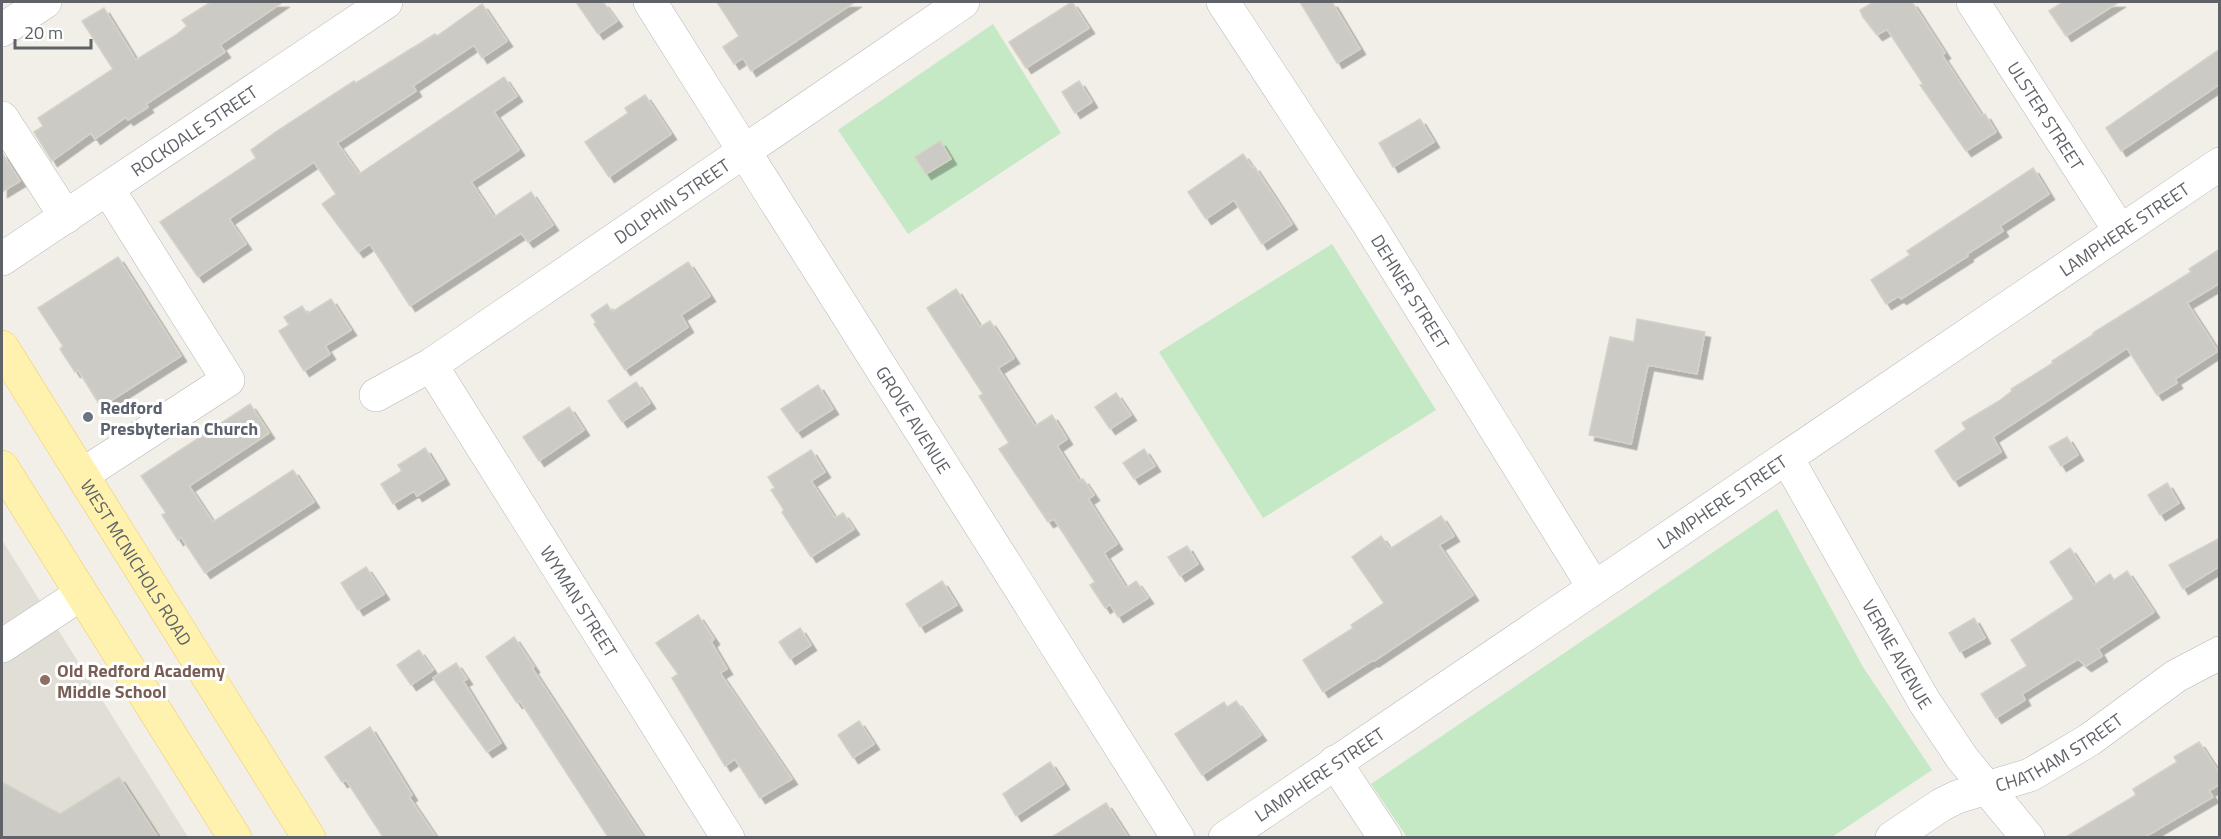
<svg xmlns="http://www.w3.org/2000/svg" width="2221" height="839" font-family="'Titillium Web',sans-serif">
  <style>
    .education { fill: #e1ded6 }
    .green { fill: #c5e8c5 }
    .building { fill: #cccac5; stroke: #d6d1c6; stroke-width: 1.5; filter: url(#shadow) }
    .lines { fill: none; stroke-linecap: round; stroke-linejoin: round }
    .minor-casing { stroke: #b5b8bc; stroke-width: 34 }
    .major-casing { stroke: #f2c960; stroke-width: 34 }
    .minor { stroke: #fff; stroke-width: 33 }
    .major { stroke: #fff2af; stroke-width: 33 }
    .worship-dot { fill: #6b7280; stroke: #fff; stroke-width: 2 }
    .education-dot { fill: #8d6e63; stroke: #fff; stroke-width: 2 }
    .labels { text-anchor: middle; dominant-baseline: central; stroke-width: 6; stroke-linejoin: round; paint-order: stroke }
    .street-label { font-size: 18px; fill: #5f6368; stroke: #fff }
    .worship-label { font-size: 18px; font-weight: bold; fill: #5b616d; stroke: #fff; text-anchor: start }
    .education-label { font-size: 18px; font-weight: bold; fill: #785e54; stroke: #fff; text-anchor: start }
  </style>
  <defs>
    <filter id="shadow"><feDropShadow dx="5.5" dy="5.5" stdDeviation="0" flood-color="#0004"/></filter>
  </defs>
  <rect width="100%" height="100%" fill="#f1efe8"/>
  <path class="education" d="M2,540L40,601L188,837H2Z"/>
  <path class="green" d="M993,24L1061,133L908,234L838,130Z
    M1332,244L1436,410L1263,518L1159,352Z
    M1777,509L1863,667L1932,770L1832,837H1407L1371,784Z"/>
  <path class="building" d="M211,2H283L220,45L225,52L146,104L148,107L128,120L126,117L95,139L91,133L52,161L34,132L43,126L38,118L113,69L82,21L104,8L136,60L176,35L187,26L182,20Z
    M576,2H603L617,21L598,34Z
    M717,2H855L751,71L743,58L734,64L723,47L739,36Z
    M1072,2L1089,28L1026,68L1009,42Z
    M1300,2H1332L1360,49L1337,63Z
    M1874,2H1912L1945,53L1942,55L1982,116L1985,114L1996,132L1966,151L1920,85L1923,84L1887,29L1877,35L1863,17L1860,10Z
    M2063,2H2119L2066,36L2049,11Z
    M482,4L507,41L482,58L474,45L413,86L416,91L337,143L359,174L504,77L517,96L494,112L519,150L471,182L494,217L531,192L553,225L528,242L521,233L410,306L370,244L358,252L322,204L336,194L314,162L229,219L246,244L198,277L160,222L256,158L251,150L277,131L354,81L356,83L435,34L437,36Z
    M2220,49V84L2121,151L2106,128Z
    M1079,81L1092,102L1075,113L1062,92Z
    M645,95L671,134L609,177L585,142L628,113L625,108Z
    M1420,119L1434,142L1393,167L1379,143Z
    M940,141L951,159L926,174L915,157Z
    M2,153L20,181L2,192Z
    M1243,154L1252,167L1254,166L1292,224L1262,244L1234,200L1206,219L1188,192Z
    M2033,168L2049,194L2000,226L2003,231L1967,254L1968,256L1901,299L1899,296L1886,304L1871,280L1910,255L1907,251Z
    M2220,249V283L2187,303L2218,351L2175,379L2177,383L2157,395L2127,348L1993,437L2001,452L1954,481L1935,451L1966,429L1962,423L1999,401L2012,391L2011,389L2053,363L2052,361L2094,334L2093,333L2191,272L2189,269Z
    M118,257L181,356L101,407L78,370L75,372L60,349L63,346L38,308Z
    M688,262L710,296L681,315L688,327L625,370L594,324L596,322L591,315L607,304L612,312Z
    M956,289L980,327L990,321L1014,358L998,368L1035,426L1052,415L1067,439L1057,446L1079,481L1083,479L1094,495L1088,499L1117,544L1104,553L1126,588L1136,581L1148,598L1118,617L1110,604L1105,608L1090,585L1095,582L1054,519L1048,522L999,449L1009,443L979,396L983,394L927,308Z
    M331,299L351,330L325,346L330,354L304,371L279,331L289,325L284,317L302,306L307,314Z
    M1637,319L1705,332L1697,374L1648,365L1631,444L1589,435L1610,337L1634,342Z
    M636,382L650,403L622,422L608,401Z
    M818,385L833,409L797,432L781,409Z
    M1116,393L1131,415L1110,429L1095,407Z
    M250,404L269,433L189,486L213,522L293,470L314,502L205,573L181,537L178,540L162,515L166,513L141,476Z
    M569,407L584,430L539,461L523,437Z
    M2067,437L2078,455L2061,466L2049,447Z
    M425,448L444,479L417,496L414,491L393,504L381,484L402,471L398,465Z
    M1144,449L1155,466L1134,479L1123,463Z
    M811,450L825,472L811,481L835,518L843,513L854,529L811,557L782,512L784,510L771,490L775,488L768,477Z
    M2167,483L2179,503L2160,515L2148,495Z
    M1441,516L1454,536L1439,545L1473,595L1374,661L1373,660L1323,692L1303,660L1353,628L1351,625L1384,603L1352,557L1381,536L1390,549Z
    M2220,538V566L2183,589L2169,565Z
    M1187,546L1198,564L1180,576L1168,557Z
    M2070,548L2094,585L2110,574L2114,580L2127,571L2154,612L2098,649L2102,656L2086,666L2078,659L2022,694L2025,700L1996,718L1981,694L2027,666L2011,640L2074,599L2050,562Z
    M366,567L384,594L358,610L341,583Z
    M942,581L957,605L920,627L906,604Z
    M698,615L714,639L711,642L727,669L720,673L792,779L760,798L735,759L725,766L672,678L678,674L656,643Z
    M1974,618L1985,638L1960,652L1949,633Z
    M800,628L811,645L790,659L779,642Z
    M514,637L534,667L532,668L643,837H608L520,701L517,703L486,657Z
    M419,650L433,670L411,685L397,665Z
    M456,663L467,679L463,681L501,743L487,752L433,678Z
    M1236,701L1261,735L1202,775L1175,734L1224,702L1227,707Z
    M859,721L874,744L853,758L838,735Z
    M370,727L412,795L409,797L436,837H383L346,780L342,782L325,757Z
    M2199,742L2220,774V784L2209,791L2213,797L2145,837H2066L2136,795L2133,789L2177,762L2174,757Z
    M1050,762L1064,784L1016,816L1003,794Z
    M119,777L158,837H2V782L60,814Z
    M1106,803L1128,837H1052Z"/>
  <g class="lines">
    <g class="minor-casing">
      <g id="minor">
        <path id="s1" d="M650,2L1178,838"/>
        <path id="s2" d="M1223,2L1368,223L1593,586"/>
        <path id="s3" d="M1973,2L2120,231"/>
        <path d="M2,30L45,2"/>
        <path d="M2,118L66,217"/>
        <path id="s4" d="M2,259L386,2"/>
        <path id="s5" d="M431,365L728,838"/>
        <path id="s6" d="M376,395L431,365L963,2"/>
        <path id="s7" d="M1787,458L1924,701L1962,758L2028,838"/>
        <path d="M82,475L228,380L108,189"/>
        <path d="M2,646L81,594"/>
        <path d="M1335,762L1385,838"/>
        <path id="s8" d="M1225,838L2220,164"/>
        <path id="s9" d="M1892,838L1941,805L1957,797L2030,775L2089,740L2176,676L2220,653"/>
      </g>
    </g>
    <g class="major-casing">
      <g id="major">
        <path id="s10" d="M2,347L309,838"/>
        <path d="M2,467L235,838"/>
      </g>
    </g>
    <use href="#minor" class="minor"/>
    <use href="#major" class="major"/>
  </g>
  <circle class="worship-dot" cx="88" cy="417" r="6"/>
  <circle class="education-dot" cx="45" cy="680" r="6"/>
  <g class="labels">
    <g class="street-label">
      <text stroke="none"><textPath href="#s3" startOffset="135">ULSTER STREET</textPath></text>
      <text stroke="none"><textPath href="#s4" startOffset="231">ROCKDALE STREET</textPath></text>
      <text stroke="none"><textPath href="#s6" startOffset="354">DOLPHIN STREET</textPath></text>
      <text stroke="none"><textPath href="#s8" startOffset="1086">LAMPHERE STREET</textPath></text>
      <text stroke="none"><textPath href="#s2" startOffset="345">DEHNER STREET</textPath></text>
      <text stroke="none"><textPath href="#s1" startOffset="494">GROVE AVENUE</textPath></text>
      <text stroke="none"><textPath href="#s8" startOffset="600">LAMPHERE STREET</textPath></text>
      <text stroke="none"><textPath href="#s10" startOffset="254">WEST MCNICHOLS ROAD</textPath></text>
      <text stroke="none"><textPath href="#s5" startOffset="279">WYMAN STREET</textPath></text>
      <text stroke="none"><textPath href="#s7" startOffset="225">VERNE AVENUE</textPath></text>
      <text stroke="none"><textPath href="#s9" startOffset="189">CHATHAM STREET</textPath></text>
      <text stroke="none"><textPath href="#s8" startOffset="114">LAMPHERE STREET</textPath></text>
    </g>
    <g class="worship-label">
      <text x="100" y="407">Redford<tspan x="100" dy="21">Presbyterian Church</tspan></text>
    </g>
    <g class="education-label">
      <text x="57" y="670">Old Redford Academy<tspan x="57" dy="21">Middle School</tspan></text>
    </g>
  </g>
  <rect width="2221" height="839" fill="none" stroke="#5f6368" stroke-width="6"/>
  <path d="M15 39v9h76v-9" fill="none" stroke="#5f6368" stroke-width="3"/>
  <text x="24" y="39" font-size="18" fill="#5f6368" stroke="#ffffff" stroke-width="4.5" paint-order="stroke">20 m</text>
</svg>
